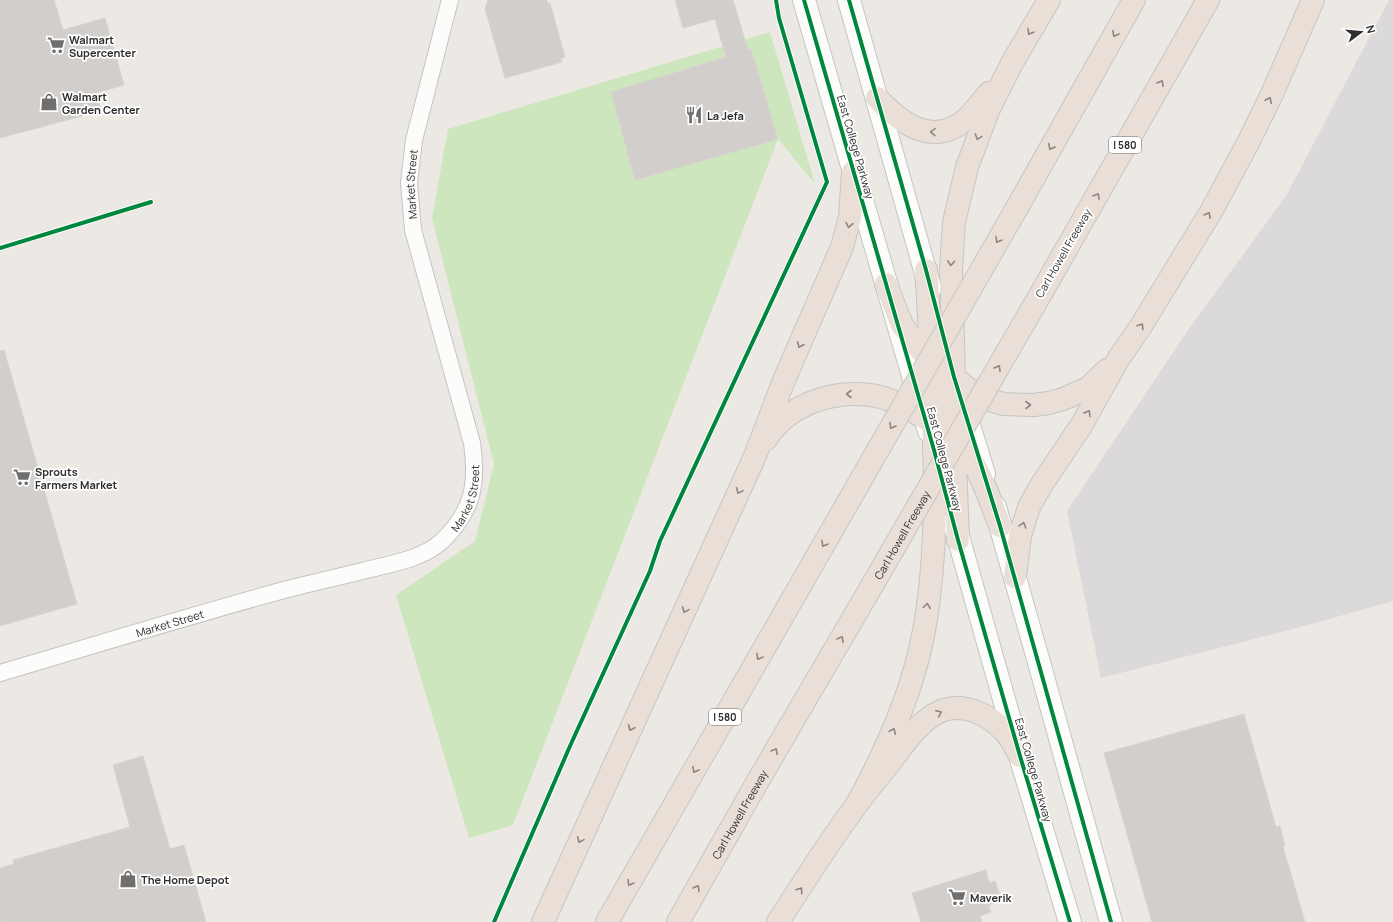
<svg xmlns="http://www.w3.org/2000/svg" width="1393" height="922" font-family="Manrope,sans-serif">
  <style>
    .industrial { fill: #dcd9db }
    .green { fill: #cee6be }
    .building { fill: #d1cecb; stroke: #d7d4d0 }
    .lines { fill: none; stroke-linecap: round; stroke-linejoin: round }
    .minor-casing { stroke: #c5c4c5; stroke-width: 18 }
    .secondary-casing { stroke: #c5c4c5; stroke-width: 24 }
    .motorway-casing { stroke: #c6c5c4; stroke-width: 24 }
    .minor { stroke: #fcfcfb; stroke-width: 16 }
    .secondary { stroke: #fcfcfb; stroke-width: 22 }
    .motorway { stroke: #eadfd6; stroke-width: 22 }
    .motorway-bridge-casing { stroke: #c6c5c4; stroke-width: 24; stroke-linecap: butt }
    .motorway-bridge { stroke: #eadfd6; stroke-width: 22 }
    .cycleway-casing { stroke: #fff; stroke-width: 6 }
    .cycleway { stroke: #00873e; stroke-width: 4 }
    .oneway { stroke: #8c8682 }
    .labels { text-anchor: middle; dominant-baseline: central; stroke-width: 3.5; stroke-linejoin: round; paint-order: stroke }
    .shield { fill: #fff; stroke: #6d6d6d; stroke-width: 1 }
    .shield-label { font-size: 10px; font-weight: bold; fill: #2e2e2e }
    .poi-label { font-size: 11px; font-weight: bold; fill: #2e2e2e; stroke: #fff; text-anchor: start }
    .street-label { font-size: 11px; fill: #2e2e2e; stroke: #fff }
  </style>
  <rect width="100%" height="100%" fill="#ece8e4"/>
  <path class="industrial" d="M1389,0H1393V601L1290,630L1101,678L1067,511L1188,330L1286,196Z"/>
  <path class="green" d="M770,32L815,184L778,139L513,825L469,838L396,595L475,541L494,464L432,218L448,129Z"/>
  <path class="building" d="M0,0H54L63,30L105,18L124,85L96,93L101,111L0,138Z
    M488,0H547L548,4L550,3L565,57L561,59L562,62L505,78L485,9Z
    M675,0H733L748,50L751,49L778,139L635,180L611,92L726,57L715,19L683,28Z
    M4,350L77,604L0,626V351Z
    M1244,714L1276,827L1280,826L1285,846L1283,847L1305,922H1152L1104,753Z
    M143,756L170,849L184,845L206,922H0V868L14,864L13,860L130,827L113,765Z
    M986,870L989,883L995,881L1002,901L989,905L991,912L980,916L982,922H921L912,893Z"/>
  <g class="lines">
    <g class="minor-casing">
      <g id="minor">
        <path id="s1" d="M0,673C95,645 189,616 284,590C311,583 339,577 366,570C390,564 423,559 442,541C473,511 478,484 472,443L413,230L409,183L414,140L450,0"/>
      </g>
    </g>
    <g class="secondary-casing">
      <path id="secondary" d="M804,0L929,431
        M849,0L930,288
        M963,406L984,474
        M995,507L1040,666L1111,922
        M954,522L1020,756L1070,922"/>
    </g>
    <g class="motorway-casing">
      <g id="motorway">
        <path d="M877,98C899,121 928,145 960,124C971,117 980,103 989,93"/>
        <path d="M1018,206L1134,0"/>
        <path d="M886,284L902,325L921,351L977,396L1003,404L1034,405L1049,403L1063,399L1088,388L1107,370"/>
        <path d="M1043,290L1208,0"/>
        <path d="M766,439C788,405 831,390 870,395C889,397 907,408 923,417C936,424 955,437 964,449C981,471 990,500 1000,526"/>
        <path d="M958,540L953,410L954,377L951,270L954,222L967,167L988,111L1012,63L1049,0"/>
        <path d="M1015,577L1020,536L1029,507L1042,484L1081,426L1119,358L1141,326L1212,210L1249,141L1272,94L1313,0"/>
        <path d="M857,804C885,753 910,698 922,641C937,566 936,489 933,412C931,365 930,318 926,270"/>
        <path d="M543,922L755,456L784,380L842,247L850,217L853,172"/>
        <path d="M607,922L843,511"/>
        <path id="s2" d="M678,922L759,779L866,596"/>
        <path d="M778,922C804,882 829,841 858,803C867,790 878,778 888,765C903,746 918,721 941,711C965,702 990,715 1006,733C1012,740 1016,749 1020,756"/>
      </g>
    </g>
    <use href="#minor" class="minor"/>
    <use href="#secondary" class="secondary"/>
    <use href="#motorway" class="motorway"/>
    <g class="motorway-bridge-casing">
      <g id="motorway-bridge">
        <path d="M843,511L1018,206"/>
        <path id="s3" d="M866,596L1043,290"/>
      </g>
    </g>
    <use href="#motorway-bridge" class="motorway-bridge"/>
    <g class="cycleway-casing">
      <path id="cycleway" d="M804,0L934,450L958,540L1020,756L1070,922
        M849,0L926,270L954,377L1000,526L1111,922
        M0,248L151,202
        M494,922L570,746L650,571L660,541L827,182L779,18L776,0"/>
    </g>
    <use href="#cycleway" class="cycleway"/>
  </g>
  <defs><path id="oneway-chevron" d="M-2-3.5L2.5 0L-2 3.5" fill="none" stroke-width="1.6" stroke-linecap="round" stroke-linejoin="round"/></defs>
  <g class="oneway">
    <use href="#oneway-chevron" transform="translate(1030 32) rotate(120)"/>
    <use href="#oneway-chevron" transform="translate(1115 34) rotate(119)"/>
    <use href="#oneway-chevron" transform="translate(1161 83) rotate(-60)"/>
    <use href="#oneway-chevron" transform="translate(1269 100) rotate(-64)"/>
    <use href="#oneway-chevron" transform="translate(933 132) rotate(-178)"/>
    <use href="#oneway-chevron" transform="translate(978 137) rotate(110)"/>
    <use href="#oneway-chevron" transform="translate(1051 147) rotate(119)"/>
    <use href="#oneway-chevron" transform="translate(1097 196) rotate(-60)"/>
    <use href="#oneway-chevron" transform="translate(1208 215) rotate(-60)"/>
    <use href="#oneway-chevron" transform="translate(849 225) rotate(101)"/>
    <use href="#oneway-chevron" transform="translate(998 240) rotate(120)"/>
    <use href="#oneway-chevron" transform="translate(951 263) rotate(93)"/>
    <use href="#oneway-chevron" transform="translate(1141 326) rotate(-57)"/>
    <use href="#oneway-chevron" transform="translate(800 345) rotate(113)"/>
    <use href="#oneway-chevron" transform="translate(998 368) rotate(-60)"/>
    <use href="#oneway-chevron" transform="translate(849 394) rotate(-180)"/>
    <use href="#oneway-chevron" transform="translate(1028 405)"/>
    <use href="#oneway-chevron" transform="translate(1088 413) rotate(-59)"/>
    <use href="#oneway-chevron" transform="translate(892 426) rotate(120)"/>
    <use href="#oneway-chevron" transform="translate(739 491) rotate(114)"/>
    <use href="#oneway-chevron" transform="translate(1023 525) rotate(-73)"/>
    <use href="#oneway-chevron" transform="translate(824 544) rotate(120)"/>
    <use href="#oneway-chevron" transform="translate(927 606) rotate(-82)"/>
    <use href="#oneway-chevron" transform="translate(685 610) rotate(114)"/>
    <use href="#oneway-chevron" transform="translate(841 639) rotate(-60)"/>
    <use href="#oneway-chevron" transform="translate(759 657) rotate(120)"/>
    <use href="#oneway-chevron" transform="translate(939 713) rotate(-24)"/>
    <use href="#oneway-chevron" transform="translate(631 728) rotate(114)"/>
    <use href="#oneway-chevron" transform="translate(893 731) rotate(-66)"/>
    <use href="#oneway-chevron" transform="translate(775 751) rotate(-60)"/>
    <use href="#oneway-chevron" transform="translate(695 770) rotate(120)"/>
    <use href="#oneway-chevron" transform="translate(580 840) rotate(114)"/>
    <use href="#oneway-chevron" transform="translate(630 883) rotate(120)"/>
    <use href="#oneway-chevron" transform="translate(697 888) rotate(-60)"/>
    <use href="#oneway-chevron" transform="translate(800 890) rotate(-56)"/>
  </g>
  <defs>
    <g id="supermarket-bare" transform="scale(1.38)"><path d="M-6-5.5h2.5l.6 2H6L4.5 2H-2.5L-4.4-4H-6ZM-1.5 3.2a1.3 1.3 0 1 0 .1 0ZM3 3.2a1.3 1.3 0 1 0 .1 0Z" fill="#706f6e" stroke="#fff" stroke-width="2.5" paint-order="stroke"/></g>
    <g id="shop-bare" transform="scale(1.38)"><path d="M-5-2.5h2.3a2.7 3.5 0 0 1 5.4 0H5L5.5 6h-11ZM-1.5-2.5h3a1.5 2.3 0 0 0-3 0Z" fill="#706f6e" stroke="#fff" stroke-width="2.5" paint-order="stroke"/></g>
    <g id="restaurant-bare" transform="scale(1.38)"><path d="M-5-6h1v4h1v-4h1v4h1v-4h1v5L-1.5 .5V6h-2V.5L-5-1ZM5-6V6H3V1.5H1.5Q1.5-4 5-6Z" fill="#706f6e" stroke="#fff" stroke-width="2.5" paint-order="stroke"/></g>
  </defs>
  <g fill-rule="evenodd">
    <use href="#supermarket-bare" x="56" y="45"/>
    <use href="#shop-bare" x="49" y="102"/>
    <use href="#restaurant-bare" x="694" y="115"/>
    <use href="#supermarket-bare" x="22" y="477"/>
    <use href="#shop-bare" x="128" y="879"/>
    <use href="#supermarket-bare" x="957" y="897"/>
  </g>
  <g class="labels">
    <g class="shield">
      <rect x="1109" y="137" width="32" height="16" rx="3"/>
      <rect x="709" y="709" width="32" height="16" rx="3"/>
    </g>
    <g class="shield-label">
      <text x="1125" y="145">I 580</text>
      <text x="725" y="717">I 580</text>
    </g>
    <g class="poi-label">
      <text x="69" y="39">Walmart<tspan x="69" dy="13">Supercenter</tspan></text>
      <text x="62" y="96">Walmart<tspan x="62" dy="13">Garden Center</tspan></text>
      <text x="707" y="115">La Jefa</text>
      <text x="35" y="471">Sprouts<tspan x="35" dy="13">Farmers Market</tspan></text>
      <text x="141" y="879">The Home Depot</text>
      <text x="970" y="897">Maverik</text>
    </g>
    <g class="street-label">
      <text transform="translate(856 147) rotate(74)">East College Parkway</text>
      <text stroke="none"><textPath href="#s1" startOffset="837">Market Street</textPath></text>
      <text transform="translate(1063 253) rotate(-60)">Carl Howell Freeway</text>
      <text transform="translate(945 459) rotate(75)">East College Parkway</text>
      <text stroke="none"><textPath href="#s1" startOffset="513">Market Street</textPath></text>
      <text stroke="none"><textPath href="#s3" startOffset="71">Carl Howell Freeway</textPath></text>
      <text stroke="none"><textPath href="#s1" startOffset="177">Market Street</textPath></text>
      <text transform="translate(1034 770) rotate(74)">East College Parkway</text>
      <text stroke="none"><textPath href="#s2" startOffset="124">Carl Howell Freeway</textPath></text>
    </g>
  </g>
  <g transform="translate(1361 32) rotate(74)" stroke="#ffffff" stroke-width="3" paint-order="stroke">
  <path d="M0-3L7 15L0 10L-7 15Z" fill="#2e2e2e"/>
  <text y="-6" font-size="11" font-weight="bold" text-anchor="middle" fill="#2e2e2e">N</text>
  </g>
</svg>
